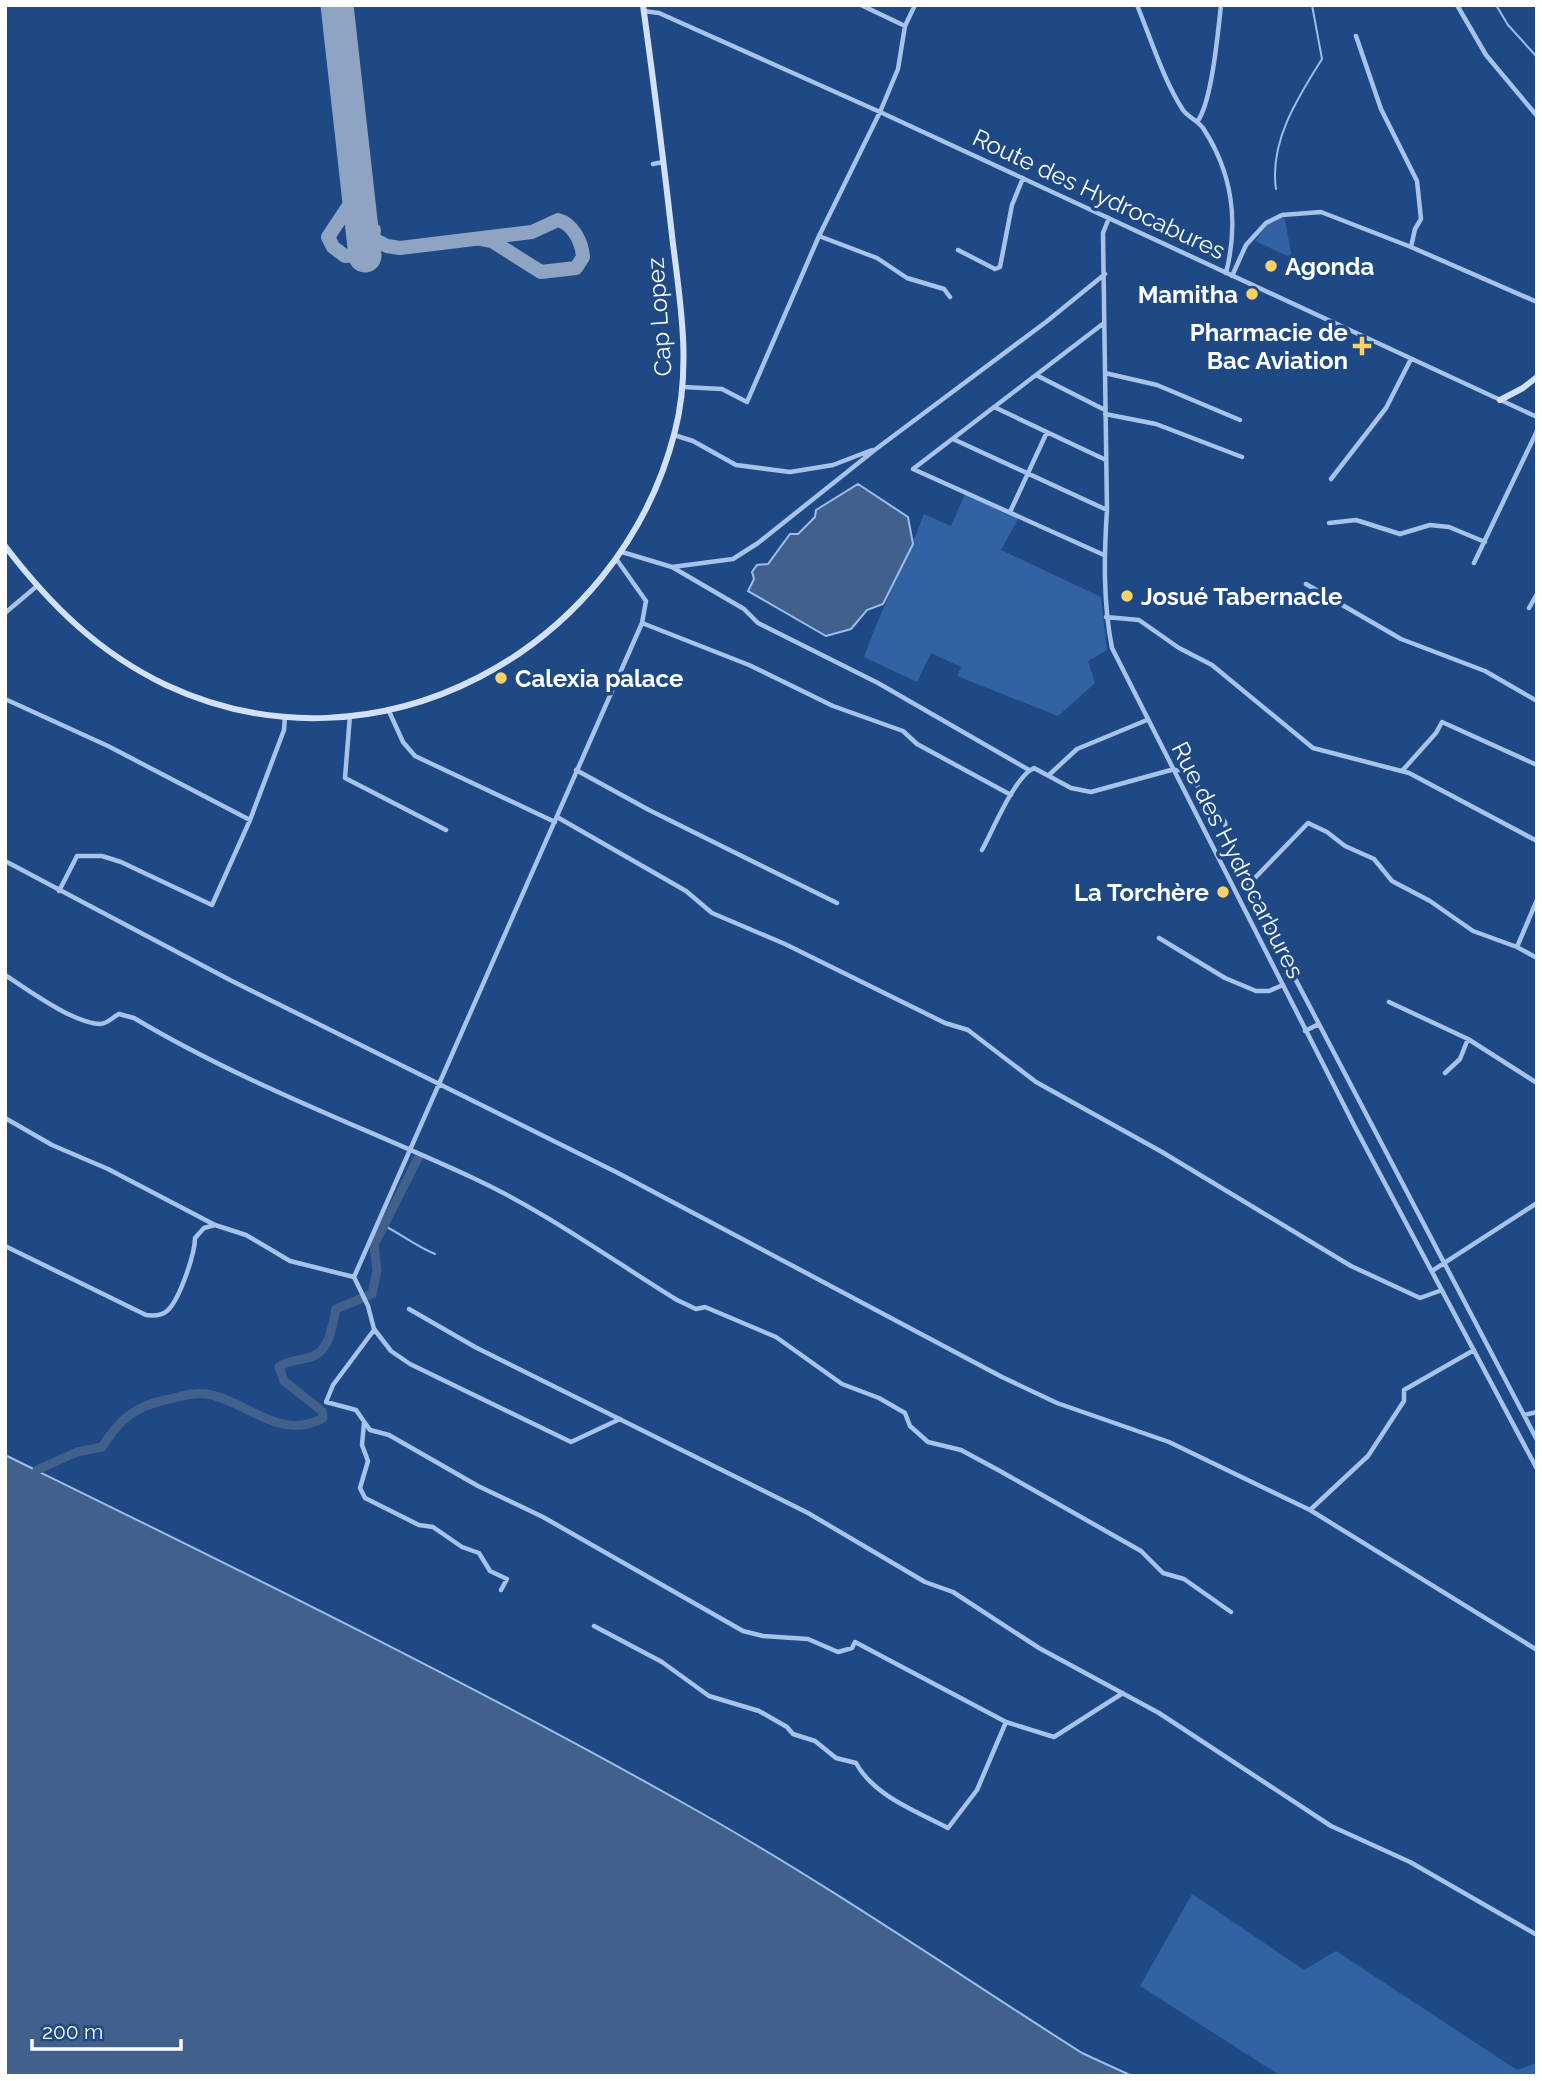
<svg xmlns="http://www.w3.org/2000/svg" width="1542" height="2081" font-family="Raleway,sans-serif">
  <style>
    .green { fill: #3262a3 }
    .water { fill: #41608b; stroke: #9abeeb; stroke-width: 2 }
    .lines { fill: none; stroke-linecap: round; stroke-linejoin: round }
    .stream { stroke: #9abeeb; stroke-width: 2 }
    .river { stroke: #41608b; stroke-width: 9 }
    .taxiway { stroke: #8fa4c2; stroke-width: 14 }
    .runway { stroke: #8fa4c2; stroke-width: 33 }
    .street { stroke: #a7c3ea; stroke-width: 4.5 }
    .secondary { stroke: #d2e1f8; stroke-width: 6 }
    .poi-dot { fill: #f8d267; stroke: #1f4985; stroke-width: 2.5 }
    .labels { text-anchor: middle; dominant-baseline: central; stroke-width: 7; stroke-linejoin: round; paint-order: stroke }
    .street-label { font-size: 24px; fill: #fff; stroke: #1f4985 }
    .poi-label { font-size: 24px; font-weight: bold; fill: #fff; stroke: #1f4985; text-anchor: start }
  </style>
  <rect width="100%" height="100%" fill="#1f4985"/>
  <path class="green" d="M1282,217L1285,220L1292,258L1255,241L1267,225Z
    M965,494L1018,519L1001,550L1101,597L1107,650L1088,661L1095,683L1058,716L957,676L961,667L931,653L917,682L864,657C881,608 906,563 924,514L951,526Z
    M1192,1894L1304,1970L1336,1951L1517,2070L1537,2063V2076H1281L1140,1986Z"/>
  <path class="water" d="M858,484L908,517L913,544L883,604L867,610L851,629L826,636L748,591L754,579L752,572L757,565L768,564L790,534H798L815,517L816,510Z
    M5,1455C237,1569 469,1682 694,1809C827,1884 953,1971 1082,2053L1132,2076H5Z"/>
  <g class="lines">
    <path class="stream" d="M1496,5L1508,25L1537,57
      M1276,189C1269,142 1298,97 1322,59L1312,5
      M383,1225C401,1234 417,1247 435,1254"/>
    <path class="river" d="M37,1470L77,1452L102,1447C119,1420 134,1407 165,1400C180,1397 191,1392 207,1394C247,1401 280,1442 323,1418L322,1411L284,1381L279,1367C290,1359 299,1361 311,1357C330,1351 332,1326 336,1309L372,1294L377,1270L374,1245L418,1158"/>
    <path class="taxiway" d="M358,192L328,237L333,247L345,256C362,256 373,247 374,230
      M360,212L367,221L373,239L387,246L400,248L532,232L558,220C573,224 582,242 583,257L576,268L541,272L492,241L481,239"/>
    <path class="runway" d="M337,5L365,256"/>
    <path class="street" d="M861,5L905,26
      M1137,5C1151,39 1163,79 1183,110C1188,117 1197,120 1203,128C1232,172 1239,222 1226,273
      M1457,5L1486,55L1537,116
      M643,11L659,13L880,112L1537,417
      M1356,36L1381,109L1417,181L1421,219L1415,229L1411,247
      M1197,122C1212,103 1218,31 1221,5
      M653,164L663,162
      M1109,218L1103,233L1107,510C1104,556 1103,602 1112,648L1356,1129L1537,1469
      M819,236L877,258L907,278L944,289L950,297
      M958,250L995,269L1000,267L1012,205L1023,178
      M1232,276L1246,245L1266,223L1282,215L1321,212L1411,247L1537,302
      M1105,373L1157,385L1240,420
      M1036,375L1105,410
      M683,387L722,389L747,402L819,236L880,112L898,69L905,26L915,5
      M994,407L1106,460
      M1105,414L1156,424L1242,457
      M674,435L693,441L736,465L790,472L833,465L872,450
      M953,439L1107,510
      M1331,479L1386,408L1411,359
      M1010,512L1047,432
      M1329,523L1356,520L1400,534L1430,525L1449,527L1485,542
      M622,552L672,567L733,559L758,543L876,449L1046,322L1105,274
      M1104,555L913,469L1104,323
      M617,560L646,601L642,623L354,1277L368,1306L374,1329L391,1351L410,1364L571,1442L620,1419
      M1474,563L1537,431
      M672,567L744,609L758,623L878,683L1029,770
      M1306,584L1401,639L1485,671L1537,701
      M1529,608L1537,594
      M5,613L37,586
      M1106,617L1139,620L1179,648L1212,665L1313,748L1409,773L1537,841
      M642,623L749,665L833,706L903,731L917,744L1011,795
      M5,699L108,746L250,820
      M388,709L403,742L415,756L555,822
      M350,715L345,778L446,830
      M576,770L649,810L837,903
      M1402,771L1436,733L1442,722L1537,765
      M1050,774L1077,749L1147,720
      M557,817L686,891L712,913L785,944L945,1023L968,1030L1036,1082L1162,1152L1351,1266L1420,1298L1442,1290
      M982,850C993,830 1015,776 1034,768L1071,788L1091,792L1171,770H1183L1189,775L1225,822L1227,840L1244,881L1537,1440
      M5,861L230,980L618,1173L1002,1377L1057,1403L1169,1442L1310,1510L1537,1650
      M1244,881H1252L1308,823L1327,832L1345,846L1374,859L1392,881L1430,901L1473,931L1517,947L1537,958
      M59,891L77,856H102L121,862L212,905L250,820L284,730L285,716
      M1159,938L1225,978L1256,991H1269L1283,985
      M1517,947L1537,900
      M5,975C28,990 73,1023 100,1024C107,1024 113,1017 119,1014L134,1018C241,1082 358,1125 471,1177C543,1210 609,1258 677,1300L696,1309L705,1307L776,1337L842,1384L879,1398L905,1413L910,1426L928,1442L961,1450L1000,1471L1141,1551L1163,1573L1184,1579L1231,1612
      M1389,1002L1468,1039L1537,1083
      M1305,1031L1319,1024
      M1445,1073L1460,1059L1468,1039
      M5,1118L52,1145L108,1169L215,1225L246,1235L290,1261L354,1277
      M5,1246L146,1315C154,1316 161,1316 167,1311C179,1301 195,1254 195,1238L204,1228L215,1225
      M1432,1271L1537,1203
      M409,1309L475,1347L808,1513L925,1582L953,1592L1039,1648L1159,1713L1331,1826L1410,1862L1537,1935
      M374,1330L333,1385L326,1402L356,1410L370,1430L389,1435L478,1486L543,1517L743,1631L763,1636L808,1639L838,1652L852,1648L855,1642L1006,1722L1054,1737L1123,1693
      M1524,1415L1537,1412
      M364,1423L362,1445L368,1461L360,1488L365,1498L419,1525L433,1527L462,1547L479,1553L490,1571L507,1579L501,1590
      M1310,1510L1368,1456L1404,1401V1390L1474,1350
      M594,1626L662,1662L709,1696L759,1711L787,1727L793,1734L815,1741L836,1758L856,1763C874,1796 916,1811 948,1828L977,1790L1006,1722"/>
    <path class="secondary" d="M1500,400L1523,388L1537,377
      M5,546C50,605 99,653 166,685C377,784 620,650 675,431C691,369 681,306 673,244C664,164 654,85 643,5"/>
  </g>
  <g class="poi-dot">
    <circle cx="1271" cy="266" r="7"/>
    <circle cx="1252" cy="294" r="7"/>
    <path d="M1358.5 335.5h7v7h7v7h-7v7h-7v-7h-7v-7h7z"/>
    <circle cx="1127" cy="596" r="7"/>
    <circle cx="501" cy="678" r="7"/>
    <circle cx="1223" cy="892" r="7"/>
  </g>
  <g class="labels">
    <g class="street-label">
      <text transform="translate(1099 194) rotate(25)">Route des Hydrocabures</text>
      <text transform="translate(659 317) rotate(-94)">Cap Lopez</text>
      <text transform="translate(1238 860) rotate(63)">Rue des Hydrocarbures</text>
    </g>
    <g class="poi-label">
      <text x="1285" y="266">Agonda</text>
      <text x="1238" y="294" text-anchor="end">Mamitha</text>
      <text x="1348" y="332" text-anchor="end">Pharmacie de<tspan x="1348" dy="28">Bac Aviation</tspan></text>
      <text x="1141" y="596">Josué Tabernacle</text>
      <text x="515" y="678">Calexia palace</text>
      <text x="1209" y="892" text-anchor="end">La Torchère</text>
    </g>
  </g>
  <rect width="1542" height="2081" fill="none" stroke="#ffffff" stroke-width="14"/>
  <path d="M32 2039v10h149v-10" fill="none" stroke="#ffffff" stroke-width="3.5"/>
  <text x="42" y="2039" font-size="21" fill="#ffffff" stroke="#1f4985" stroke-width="5" paint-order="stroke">200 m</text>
</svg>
